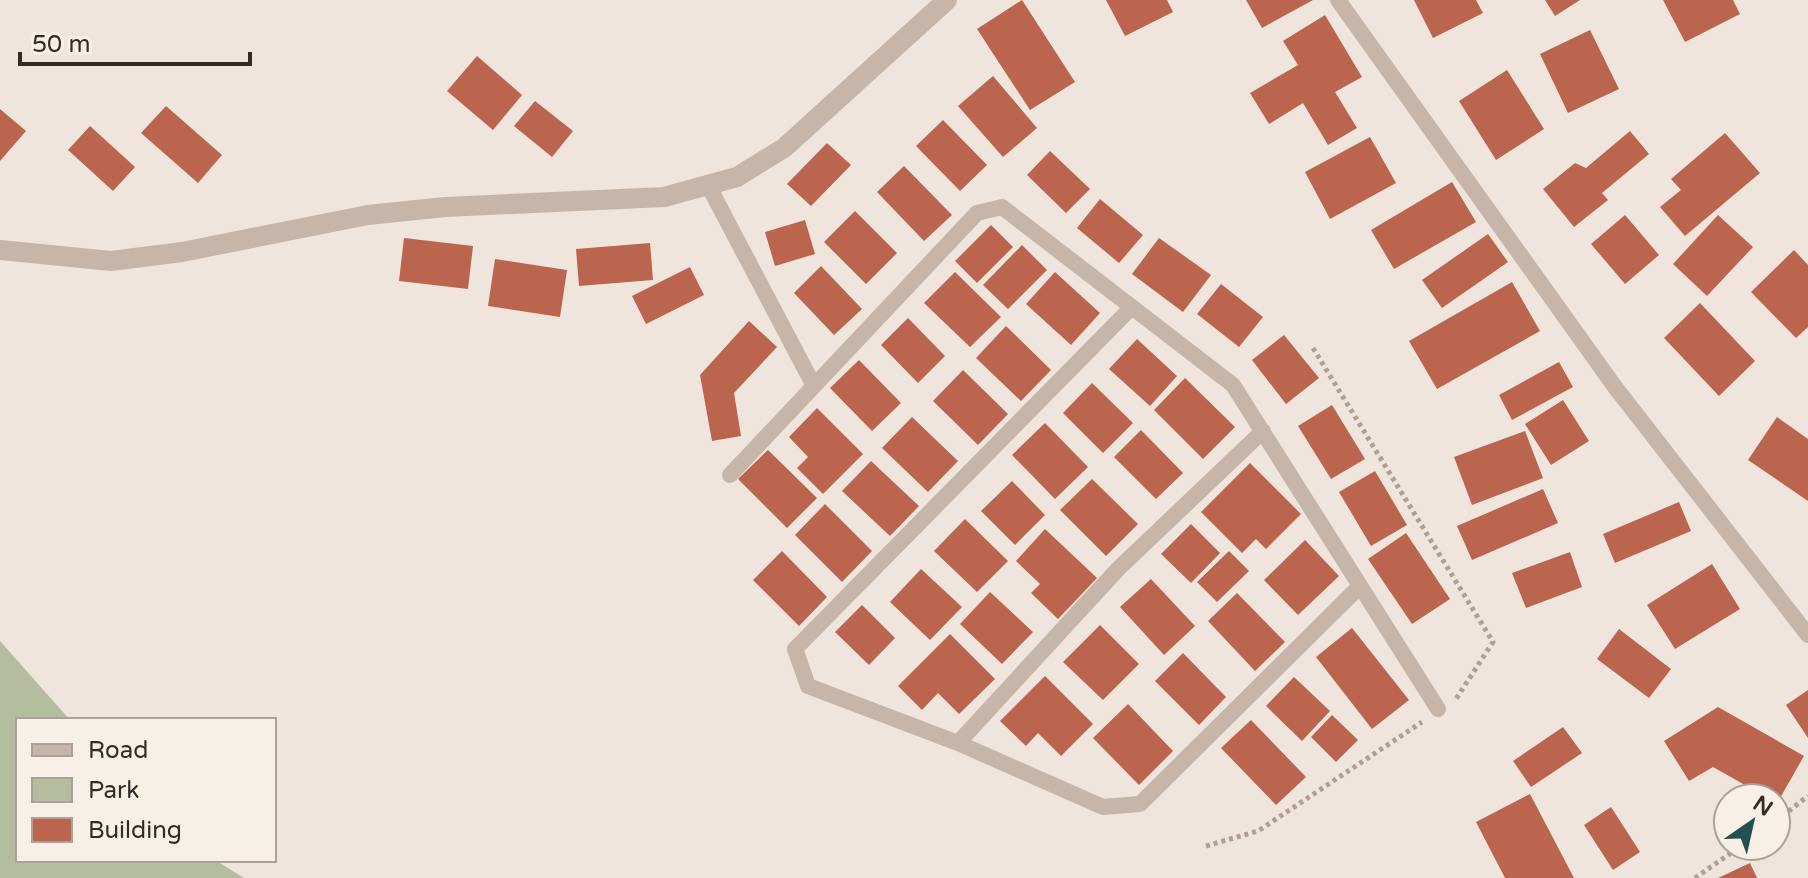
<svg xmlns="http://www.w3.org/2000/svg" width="1808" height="878" font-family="'Varela Round',sans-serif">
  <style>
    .green { fill: #b4bd9d }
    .building { fill: #bb644e }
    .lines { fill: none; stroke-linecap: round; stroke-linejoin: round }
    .path { stroke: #b29f93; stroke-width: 5; stroke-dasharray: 4 4; stroke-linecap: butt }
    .lane { stroke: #c6b5a9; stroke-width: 16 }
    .street { stroke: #c6b5a9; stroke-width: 20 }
  </style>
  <rect width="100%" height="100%" fill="#efe5dc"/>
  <path class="green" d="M0,641L70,720H18V860H215L244,878H0Z"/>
  <path class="building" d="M1022,0L1075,82L1030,110L977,29Z
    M1106,0H1167L1173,12L1125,36Z
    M1246,0H1313L1262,28Z
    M1414,0H1476L1483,13L1433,38Z
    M1545,0H1580L1555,16Z
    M1663,0H1733L1740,14L1685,42Z
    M1325,15L1362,77L1335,92L1357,128L1328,145L1303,103L1269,124L1250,93L1298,65L1283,41Z
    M1590,30L1619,89L1568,113L1540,54Z
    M477,56L522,95L493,130L447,91Z
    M1507,70L1544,129L1496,160L1459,101Z
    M993,76L1037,128L1003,157L958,106Z
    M535,101L573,131L552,157L514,126Z
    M166,106L222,155L198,183L141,133Z
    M0,109L26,131L0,161Z
    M943,120L987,165L960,191L916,146Z
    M90,126L135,167L113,191L68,150Z
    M1630,131L1649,154L1602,193L1608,200L1574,227L1543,189L1575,163L1586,168Z
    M1725,133L1760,173L1685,236L1660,207L1681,190L1671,179Z
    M1370,137L1396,183L1330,219L1305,172Z
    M827,143L851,165L811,206L787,184Z
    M1050,151L1090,189L1066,213L1027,175Z
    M904,166L952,215L924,241L877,192Z
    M1452,182L1476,222L1394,269L1371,230Z
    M1100,199L1143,235L1119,263L1077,228Z
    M855,211L897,253L866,284L824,242Z
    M1625,215L1659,255L1625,284L1591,244Z
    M1718,215L1753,247L1707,296L1673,264Z
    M805,220L815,254L775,266L765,232Z
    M991,225L1013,247L977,283L955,261Z
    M1488,234L1508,262L1442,308L1422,280Z
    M404,238L473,246L468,289L399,281Z
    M1159,238L1211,275L1183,312L1132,274Z
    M650,243L653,280L579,286L576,249Z
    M1022,245L1047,270L1008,309L983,285Z
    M1794,250L1808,265V327L1796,338L1751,292Z
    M495,259L567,270L560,317L488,306Z
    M821,266L862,309L834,335L794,293Z
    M690,267L704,295L646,324L632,296Z
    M955,272L1001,317L970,347L924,303Z
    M1055,272L1100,313L1071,345L1026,304Z
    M1512,282L1540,331L1437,389L1409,341Z
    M1221,284L1263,317L1239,347L1197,314Z
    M1700,303L1755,361L1719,396L1664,338Z
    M908,318L945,356L918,383L881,345Z
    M749,321L777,347L734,393L741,436L712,441L700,375Z
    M1006,326L1051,370L1021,401L976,358Z
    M1284,335L1319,378L1286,404L1252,360Z
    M1137,339L1177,376L1150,406L1109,369Z
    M859,360L901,403L872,431L830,388Z
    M1559,362L1573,387L1512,420L1499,395Z
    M963,370L1008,414L978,445L933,401Z
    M1185,378L1235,427L1203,459L1154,410Z
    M1092,383L1133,423L1103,453L1063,413Z
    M1563,400L1589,441L1551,465L1525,424Z
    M1332,405L1365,459L1331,479L1298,426Z
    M817,408L863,454L823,494L797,468L808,457L789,437Z
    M912,417L958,461L928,492L882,448Z
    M1777,417L1808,439V501L1748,460Z
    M1045,423L1088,467L1055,499L1012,455Z
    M1141,430L1183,473L1156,499L1114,457Z
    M1525,431L1543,478L1472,505L1454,457Z
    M768,450L817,498L787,528L738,479Z
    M871,461L919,506L890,536L842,491Z
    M1250,463L1301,514L1266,549L1256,539L1242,553L1201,512Z
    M1375,471L1407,525L1371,546L1339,492Z
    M1092,479L1138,524L1106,556L1060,510Z
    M1012,481L1045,515L1015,545L981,511Z
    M1543,489L1558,523L1472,560L1457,526Z
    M1679,502L1691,531L1615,563L1603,534Z
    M825,504L872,551L842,582L795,535Z
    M965,519L1008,561L977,592L934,551Z
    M1191,524L1220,553L1191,583L1161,554Z
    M1045,529L1097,578L1058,619L1031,593L1040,584L1016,561Z
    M1406,533L1450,599L1412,624L1368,559Z
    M1305,540L1339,576L1298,615L1264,580Z
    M782,551L827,597L799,626L753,580Z
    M1229,551L1249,571L1217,602L1197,582Z
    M1570,552L1582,587L1526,608L1512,573Z
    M1712,564L1740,609L1675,649L1647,605Z
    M921,569L962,607L930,640L890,602Z
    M1151,579L1195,626L1164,655L1120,607Z
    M990,592L1033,632L1002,664L960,624Z
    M1237,593L1285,642L1255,671L1208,621Z
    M862,605L895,638L869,665L835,632Z
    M1100,625L1139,664L1103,700L1063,662Z
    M1352,628L1409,700L1372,729L1316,657Z
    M1619,629L1671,669L1649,698L1597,659Z
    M950,634L995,679L959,714L938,693L922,710L898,686Z
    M1183,653L1226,697L1199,725L1155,681Z
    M1045,676L1093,724L1061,756L1038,733L1026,746L1000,721Z
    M1294,677L1330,711L1302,741L1266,706Z
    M1808,690V738L1786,705Z
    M1128,704L1173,751L1139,785L1093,738Z
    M1718,707L1804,756L1776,805V798H1768L1713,767L1689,781L1664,741Z
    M1332,715L1358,740L1336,762L1311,737Z
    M1251,720L1306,777L1276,805L1221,748Z
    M1563,727L1582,753L1531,787L1513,761Z
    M1530,794L1574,878H1505L1476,822Z
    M1611,807L1640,852L1613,870L1584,825Z
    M1750,863L1757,878H1718Z"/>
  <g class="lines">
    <path class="path" d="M1313,348L1493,642L1456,699
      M1776,821L1808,796
      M1206,846L1258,831L1422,722
      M1695,878L1741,846"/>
    <path class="lane" d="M1338,0L1615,387L1808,635
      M708,185L814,386
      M1132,307L795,649L808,686L958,743L1103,807L1140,804L1358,588
      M730,475L977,213L1002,207L1233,385L1438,709
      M958,743L1118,569L1263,431"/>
    <path class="street" d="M0,250L111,261L182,252L368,215L445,207L664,197L737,177L784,148L947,0"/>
  </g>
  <rect x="16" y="718" width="260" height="144" fill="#f8f0e7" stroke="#aaa19b" stroke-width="2"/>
  <rect x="32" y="744" width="40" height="12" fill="#c6b5a9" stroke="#aaa19b" stroke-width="2"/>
  <text x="88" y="758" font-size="24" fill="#342b28">Road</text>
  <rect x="32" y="778" width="40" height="24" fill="#b4bd9d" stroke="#aaa19b" stroke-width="2"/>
  <text x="88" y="798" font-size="24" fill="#342b28">Park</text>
  <rect x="32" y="818" width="40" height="24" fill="#bb644e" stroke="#aaa19b" stroke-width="2"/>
  <text x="88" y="838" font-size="24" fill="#342b28">Building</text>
  <g transform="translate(1752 822) rotate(34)"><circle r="38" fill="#f8f0e7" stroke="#aaa19b" stroke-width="2"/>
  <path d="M0-6L14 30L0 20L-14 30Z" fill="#215152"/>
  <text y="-12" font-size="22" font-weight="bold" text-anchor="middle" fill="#342b28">N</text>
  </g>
  <path d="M20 52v12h230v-12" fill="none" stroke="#342b28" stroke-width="4"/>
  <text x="32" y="52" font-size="24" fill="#342b28" stroke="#f8f0e7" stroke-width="6" paint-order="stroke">50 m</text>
</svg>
